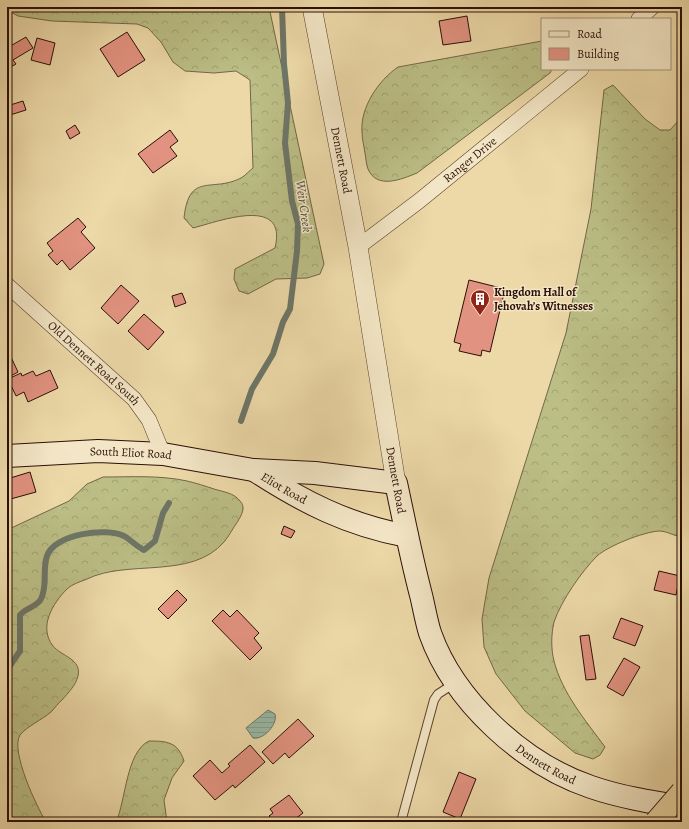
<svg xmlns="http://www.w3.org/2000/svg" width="689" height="829" font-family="Alegreya,serif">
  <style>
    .forest { fill: url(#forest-crowns); stroke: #736646 }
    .water { fill: url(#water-rules); stroke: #6d7668 }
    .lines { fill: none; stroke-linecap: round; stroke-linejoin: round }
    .stream { stroke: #6d7668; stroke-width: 6 }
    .building { fill: #e19280; stroke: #2b0f06 }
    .service-casing { stroke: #5c422e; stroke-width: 10 }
    .minor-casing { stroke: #5c422e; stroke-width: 16 }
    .tertiary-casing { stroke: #5c422e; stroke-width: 20 }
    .secondary-casing { stroke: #2b0f06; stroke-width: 24 }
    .service { stroke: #f3e6c6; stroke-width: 8 }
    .minor { stroke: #f3e6c6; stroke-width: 15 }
    .tertiary { stroke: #f3e6c6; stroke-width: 19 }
    .secondary { stroke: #f3e6c6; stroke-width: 22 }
    .primary-bridge-casing { stroke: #2b0f06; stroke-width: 24; stroke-linecap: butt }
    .primary-bridge { stroke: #edd9a8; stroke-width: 22 }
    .labels { text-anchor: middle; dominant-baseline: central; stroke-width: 3; stroke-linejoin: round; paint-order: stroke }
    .street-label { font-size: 12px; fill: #2b0f06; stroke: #f3e6c6 }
    .poi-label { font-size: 12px; font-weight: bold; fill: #2b0f06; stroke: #f3e6c6; text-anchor: start }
    .water-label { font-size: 13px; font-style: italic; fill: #524b3f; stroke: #f3e6c6 }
  </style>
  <defs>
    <pattern id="forest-crowns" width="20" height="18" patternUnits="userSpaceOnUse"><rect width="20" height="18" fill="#bbbe85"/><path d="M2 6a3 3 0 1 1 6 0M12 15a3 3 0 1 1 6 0" fill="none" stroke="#a1a271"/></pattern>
    <pattern id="water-rules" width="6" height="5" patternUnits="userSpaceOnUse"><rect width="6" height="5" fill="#99baa9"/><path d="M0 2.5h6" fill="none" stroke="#849f90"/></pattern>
  </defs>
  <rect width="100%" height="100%" fill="#edd9a8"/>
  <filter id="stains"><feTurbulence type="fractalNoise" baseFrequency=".005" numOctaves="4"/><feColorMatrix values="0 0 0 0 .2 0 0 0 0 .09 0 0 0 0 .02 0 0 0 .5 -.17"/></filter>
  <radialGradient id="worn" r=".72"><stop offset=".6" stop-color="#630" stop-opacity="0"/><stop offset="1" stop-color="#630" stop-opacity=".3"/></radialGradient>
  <path class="forest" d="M7,7H269L324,264L320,274L307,278L276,279L248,294L239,291L234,279L235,269L275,248C288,195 220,221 193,228L184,218C189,171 212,193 241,178C245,176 249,171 253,168L250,80L236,71L214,73L185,71L173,62L161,42L148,28L137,24L52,21L18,16L7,10Z
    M542,41V69H552L550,73L417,173C402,179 377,190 368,169C366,164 366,158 365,153C364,146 362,139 362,132C360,107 379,80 398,67Z
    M613,85L645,119L660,130H670L680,119L682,110V537C674,536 667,531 659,531C643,532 608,546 597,556C582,571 561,601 554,622C551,635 551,649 554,661C562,693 586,721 605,747L600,755L593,759L575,753L525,711L496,674L484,647L482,619L489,578L566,333L591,209L604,90Z
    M103,477C130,477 160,475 187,481C196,483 205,486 214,489C224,492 234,493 240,501C246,507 242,514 238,521C233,528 229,536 224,542C191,580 128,559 87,579C80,582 72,584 67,589C53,603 38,627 53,646C61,656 82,659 78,676C76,685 68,693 62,700C58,703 55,708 51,712C43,719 26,727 20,735C10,751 37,807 46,822H7V530L69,501L87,484Z
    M149,741C167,741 178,742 184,761L172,778L164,800L167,822H116C126,800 126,752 149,741Z"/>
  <path class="water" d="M268,710L275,714C278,724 264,740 253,738L246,728Z"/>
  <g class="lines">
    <path class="stream" d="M241,421L252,389L273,354L283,322L290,309L297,251L298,224L292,201L285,143L288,103L284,64L282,7
      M7,668L9,667L20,651V615C25,608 37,607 41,599C48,585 42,570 47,556C54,534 106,527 124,536C131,540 136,546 144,550L155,541L163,513L169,503"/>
  </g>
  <path class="building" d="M467,16L471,41L443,45L439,21Z
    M127,32L145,60L118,77L100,49Z
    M26,37L33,48L13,60L16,64L7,69V48Z
    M37,38L55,43L50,65L31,60Z
    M23,101L26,110L10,115L7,106Z
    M75,125L80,133L70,139L66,131Z
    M170,130L178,141L170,147L177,156L153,173L138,154Z
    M78,218L86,227L81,232L95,248L70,270L62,260L57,265L48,255L53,251L47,243Z
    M469,280L505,289L490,352L482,350L481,356L459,351L461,344L454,342Z
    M121,285L139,301L118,324L101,308Z
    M182,293L186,303L175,307L172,296Z
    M144,314L164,332L148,350L128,331Z
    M10,355L18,372L7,378V356Z
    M50,370L58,388L28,402L24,392L16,396L8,379L21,373L22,376L33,371L36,376Z
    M30,472L36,492L7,500V479Z
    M284,526L295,531L291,538L281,534Z
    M659,571L680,576L676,595L654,590Z
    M177,590L187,600L168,619L158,609Z
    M223,610L230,617L237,610L259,633L254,638L262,648L250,660L212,621Z
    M621,618L643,626L635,646L613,638Z
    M589,635L596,679L586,680L580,636Z
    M624,658L640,667L623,696L607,687Z
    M298,719L314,736L289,758L285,753L273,764L262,752Z
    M250,745L265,762L235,788L233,785L215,800L193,776L210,760L222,773L230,766L228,764Z
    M459,772L476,779L460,819L443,812Z
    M289,795L303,813L291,822H274L269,816L273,813L270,809Z"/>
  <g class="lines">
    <g class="service-casing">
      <path id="service" d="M401,822L434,700L438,694L455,683"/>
    </g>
    <g class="minor-casing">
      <g id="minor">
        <path d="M639,19L652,7"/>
        <path id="s1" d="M358,247L419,201L581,69"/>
        <path id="s2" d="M7,285L134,399L149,420L163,454"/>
      </g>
    </g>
    <g class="tertiary-casing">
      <g id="tertiary">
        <path id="s3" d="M312,7L358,247L396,483"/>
      </g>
    </g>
    <g class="secondary-casing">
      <g id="secondary">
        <path id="s4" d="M7,456L98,451L163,454L253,470L315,473L396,483C404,520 411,557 421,595C424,607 426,620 430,633C454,701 523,764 591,787C620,797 651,802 682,807"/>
        <path id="s5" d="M254,470C303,502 348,525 407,536"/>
      </g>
    </g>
    <use href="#service" class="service"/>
    <use href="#minor" class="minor"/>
    <use href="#tertiary" class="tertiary"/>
    <use href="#secondary" class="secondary"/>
    <g class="primary-bridge-casing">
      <path id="primary-bridge" d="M656,822L682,792"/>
    </g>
    <use href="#primary-bridge" class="primary-bridge"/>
  </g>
  <defs>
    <g id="building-pin" transform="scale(1)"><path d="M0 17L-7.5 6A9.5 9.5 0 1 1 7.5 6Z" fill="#8f2418" stroke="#f3e6c6"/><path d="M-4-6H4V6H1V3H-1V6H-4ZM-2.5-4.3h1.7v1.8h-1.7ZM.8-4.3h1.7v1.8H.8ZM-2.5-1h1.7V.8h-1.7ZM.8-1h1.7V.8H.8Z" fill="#fff"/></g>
  </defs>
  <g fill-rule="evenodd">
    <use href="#building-pin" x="480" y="299"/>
  </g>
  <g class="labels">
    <g class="street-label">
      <text stroke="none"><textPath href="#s1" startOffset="142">Ranger Drive</textPath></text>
      <text stroke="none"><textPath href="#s3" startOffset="156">Dennett Road</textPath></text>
      <text stroke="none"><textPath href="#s2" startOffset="117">Old Dennett Road South</textPath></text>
      <text stroke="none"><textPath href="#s4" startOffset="124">South Eliot Road</textPath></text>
      <text transform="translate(396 480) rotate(80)">Dennett Road</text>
      <text stroke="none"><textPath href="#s5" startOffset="35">Eliot Road</textPath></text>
      <text stroke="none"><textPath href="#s4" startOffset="724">Dennett Road</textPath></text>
    </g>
    <g class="poi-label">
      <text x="494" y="292">Kingdom Hall of<tspan x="494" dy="14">Jehovah’s Witnesses</tspan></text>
    </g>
    <g class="water-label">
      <text transform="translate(304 206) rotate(82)">Weir Creek</text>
    </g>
  </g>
  <rect width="689" height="829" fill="none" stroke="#edd9a8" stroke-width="24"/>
  <rect x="8" y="8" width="673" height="813" fill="none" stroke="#2b0f06" stroke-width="2"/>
  <rect x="12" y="12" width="665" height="805" fill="none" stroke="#2b0f06"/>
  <rect x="541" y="18" width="130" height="52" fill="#f3e6c6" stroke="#a39079"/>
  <rect x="549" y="31" width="20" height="6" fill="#f3e6c6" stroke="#a39079"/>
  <text x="577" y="38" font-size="12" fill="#2b0f06">Road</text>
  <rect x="549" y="48" width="20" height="12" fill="#e19280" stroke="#a39079"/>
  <text x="577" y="58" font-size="12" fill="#2b0f06">Building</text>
  <rect width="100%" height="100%" filter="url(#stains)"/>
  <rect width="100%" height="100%" fill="url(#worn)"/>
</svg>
